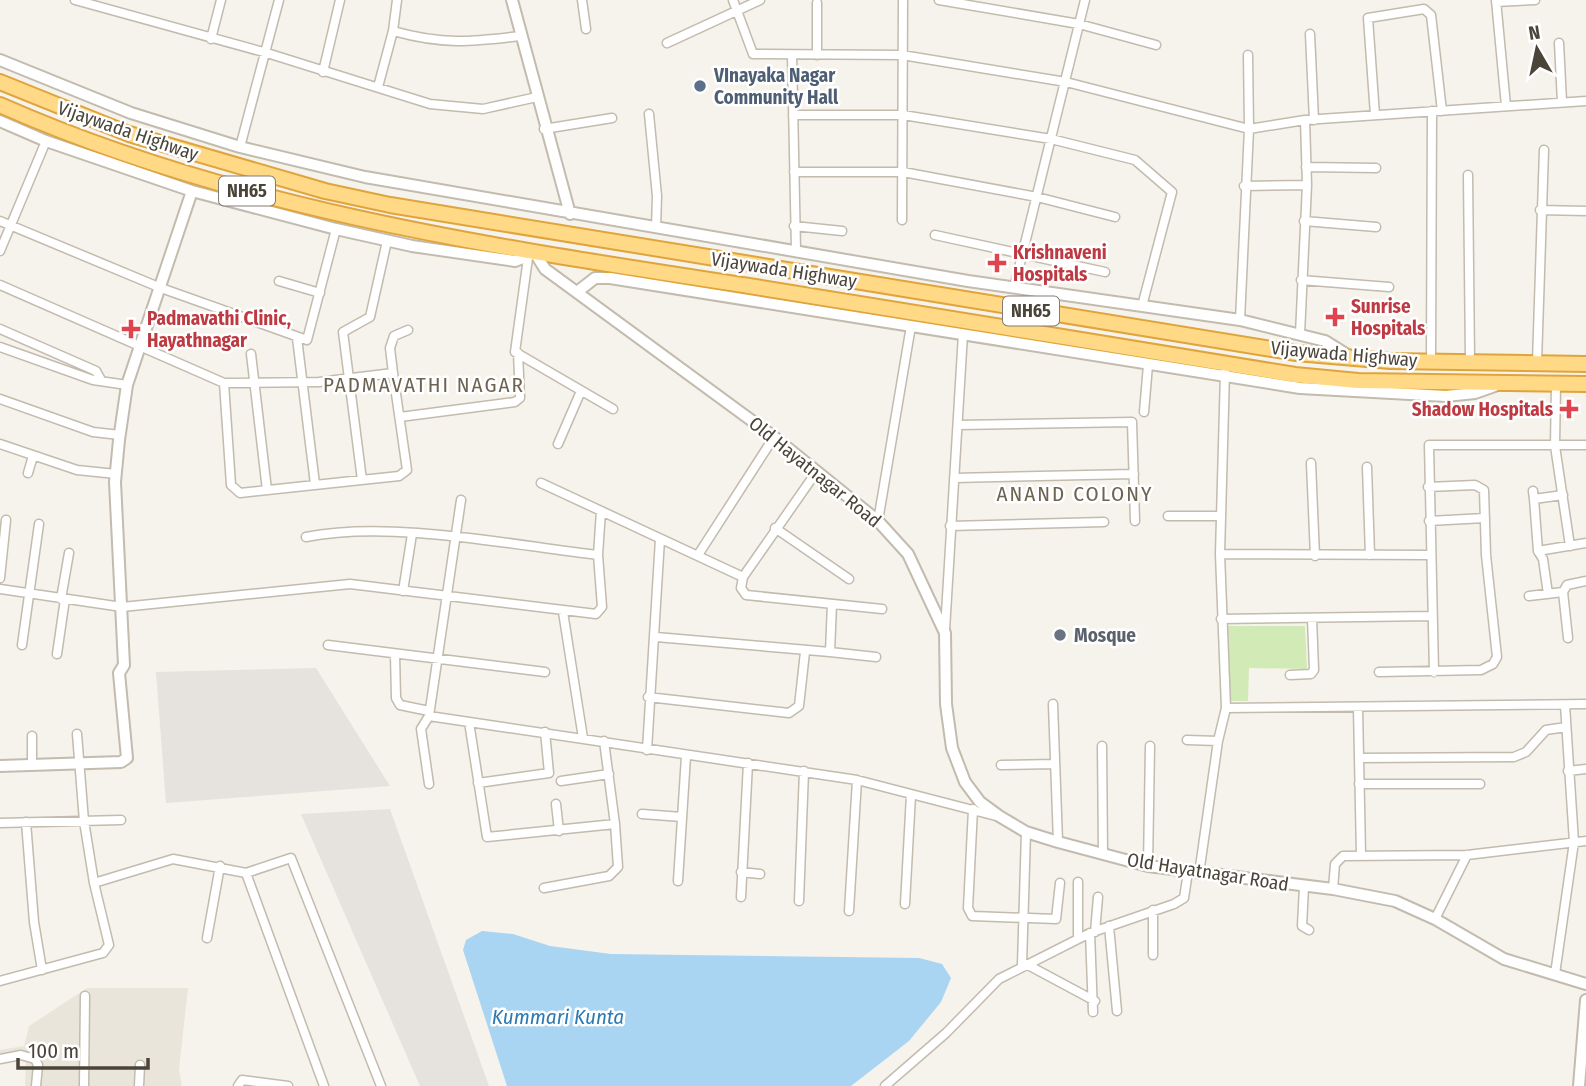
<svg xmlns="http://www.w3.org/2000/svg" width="1586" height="1086" font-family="'Fira Sans Condensed',sans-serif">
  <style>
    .residential { fill: #eae5da }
    .industrial { fill: #e6e2dd }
    .green { fill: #d2eab5 }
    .water { fill: #a9d4f2 }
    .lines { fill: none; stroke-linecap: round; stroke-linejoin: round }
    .minor-casing { stroke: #c2bbae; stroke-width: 11 }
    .tertiary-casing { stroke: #c2bbae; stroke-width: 14 }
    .trunk-casing { stroke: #e0a43c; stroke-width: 18 }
    .minor { stroke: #fff; stroke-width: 8 }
    .tertiary { stroke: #fff; stroke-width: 10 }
    .trunk { stroke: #ffd985; stroke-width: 14 }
    .service-dot { fill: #5c6f8a; stroke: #fff; stroke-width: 2.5 }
    .health-dot { fill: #e0444e; stroke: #fff; stroke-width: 2.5 }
    .worship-dot { fill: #6b7280; stroke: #fff; stroke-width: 2.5 }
    .labels { text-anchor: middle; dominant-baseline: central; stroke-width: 5; stroke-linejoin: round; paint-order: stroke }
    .shield { fill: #fff; stroke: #817c74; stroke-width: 2 }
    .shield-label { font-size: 18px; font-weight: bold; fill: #4b4439 }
    .service-label { font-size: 19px; font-weight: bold; fill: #4e5e75; stroke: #fff; text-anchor: start }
    .street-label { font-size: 19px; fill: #4b4439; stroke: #fff }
    .health-label { font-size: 19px; font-weight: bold; fill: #be3a42; stroke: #fff; text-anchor: start }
    .worship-label { font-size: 19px; font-weight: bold; fill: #5b616d; stroke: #fff; text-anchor: start }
    .neighbourhood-label { font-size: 21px; letter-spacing: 2px; fill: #6e6250; stroke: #fff }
    .water-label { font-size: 21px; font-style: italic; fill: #2e7ab2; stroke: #fff }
  </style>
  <rect width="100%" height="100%" fill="#f6f3ec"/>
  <path class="residential" d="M87,988H188L179,1070L182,1086H25L26,1059L0,1063V1050L24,1046L29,1026Z"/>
  <path class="industrial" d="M316,668L390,786L166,803L156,672Z
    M390,809L489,1086H420L301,814Z"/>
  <path class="green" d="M1228,626H1305L1307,669L1249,668L1248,701H1228Z"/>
  <path class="water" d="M482,931L513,934L550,946L611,954L919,958L942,964L951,978L941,1002L909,1041L851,1086H507L463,950L466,940Z"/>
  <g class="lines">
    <g class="minor-casing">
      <path id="minor" d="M75,0L267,53L430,104L483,109L537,97
        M582,0L586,29
        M733,0L753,54L902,55L1066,82L1249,129L1305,120L1586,101
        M939,0L1079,24L1156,45
        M1496,0L1506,106
        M1496,2L1535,0
        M817,3V55
        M393,31C443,45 470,42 520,36
        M1310,34L1314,120
        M211,39L221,0
        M667,43L760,0
        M1559,43L1562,102
        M792,55L796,250
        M323,72L340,0
        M378,87L393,31L397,0
        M649,114L657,196L656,228
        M793,115H903L1051,139L1135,160L1172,192L1142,306
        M1375,115L1368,18L1424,9L1431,15L1442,111
        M1305,120L1307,185
        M544,129L612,118
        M240,147L279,0
        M1306,167L1376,168
        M794,172H903L1037,197L1115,217
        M1468,175L1470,360
        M1244,186L1307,185L1300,334
        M1540,210L1586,211
        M902,220L903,0
        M0,221L161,288L307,340L336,229
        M1304,221L1376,227
        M794,226L842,231
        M935,235L1105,272
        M0,251L46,141
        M528,258L515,352L613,409
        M1301,280L1389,287
        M279,281L320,293
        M0,285L224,383L319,382L393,373L390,348L394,336L408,330
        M1014,288L1085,0
        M1240,320L1249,129L1248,55
        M0,329L96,371L101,380
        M297,338L315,484
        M0,347L93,380L127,385
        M251,354L267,490
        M1431,361L1432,111
        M1537,362L1544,150
        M224,383L231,485L240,493L399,476L407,470L393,373
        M1556,384L1555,446L1570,546
        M0,399L93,432L120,435
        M1144,412L1148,365
        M400,417L515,402L520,398L518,353
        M958,425L1132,422L1135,521
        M0,444L77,470L116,474
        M558,444L581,391
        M1311,463L1315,556
        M1367,467L1370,555
        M817,471L743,577L741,588L746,595L882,609
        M28,473L33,456
        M954,478L1134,474
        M362,480L343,332L370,317L387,241
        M541,483L743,577
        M1533,491L1534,499L1563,495
        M1534,499L1538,551L1543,559L1548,594
        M461,500L429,716L857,780L996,816
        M1168,516H1220
        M878,521L911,326
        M1429,521L1485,518
        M950,526L1104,522
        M775,528L849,579
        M306,537C391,520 511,545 598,555
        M1538,551L1586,543
        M1220,554L1429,555
        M698,555L774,437
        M0,578L6,520
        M0,589L122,607L350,584L596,614L602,607L598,555L601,511
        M403,591L412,534
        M1529,596L1563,592
        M61,599L69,553
        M563,612L583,738
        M1221,619L1431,616
        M945,630L963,334
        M656,637L830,652L832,604
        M1568,638L1563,592L1567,585L1586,581
        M22,645L39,524
        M328,645L545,672
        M830,652L876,657
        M57,654L65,599
        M395,654L396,698L400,705L429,711
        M1379,672L1481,670L1493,664L1497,657L1486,555L1484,490L1475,485L1428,487
        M1434,672L1429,445H1586
        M1290,675L1311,674L1314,670L1312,618
        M648,697L789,713L799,706L805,652
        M1053,704L1058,842
        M1226,708L1586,704
        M1358,708L1361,855
        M469,722L487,837L615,824
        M32,736V764
        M1187,740L1218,741
        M1102,746L1103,853
        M647,750L660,539
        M1359,758L1514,757L1526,752L1546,730L1566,727
        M1001,765L1055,764
        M1568,771L1586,769
        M561,781L609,774
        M478,783L549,773L545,732
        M429,784L421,729L429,716
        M1359,784H1480
        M556,804L559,831
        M973,809L968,908L972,916L1056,919L1060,883
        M642,814L682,817
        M26,822L34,922L42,970
        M0,823L121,820
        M1148,866L1150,746
        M741,872L760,874
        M246,873L291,858L381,1086
        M1199,874L1218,741L1226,708L1220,554L1225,372
        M678,881L686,756
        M94,883L173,859L246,873L324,1086
        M1304,887L1302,926L1309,930
        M544,888L609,876L618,867L615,824L604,741
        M1333,889L1335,864L1343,856L1467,855L1586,841
        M741,897L748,763
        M799,901L804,771
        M905,904L911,795
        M849,911L857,780
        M1435,919L1467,855
        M1109,926L1117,1011
        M1095,932L1098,897
        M1090,933L1093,1012
        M207,938L220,866
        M1078,939V882
        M1153,955V910
        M1026,964L1095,1001
        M1022,965L1026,832
        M1555,974L1574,842L1565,705
        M0,981L103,953L109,945L94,883L84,821L77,734
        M0,1059L21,1055L35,1059L38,1065L36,1086
        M84,1086L85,996
        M139,1086L140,1065
        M238,1086L242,1080L288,1086
        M885,1086L946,1033L999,979L1090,933L1174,904L1184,898L1188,872"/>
    </g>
    <g class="tertiary-casing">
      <path id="tertiary" d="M512,0L570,214
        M0,60L131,113L240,147L365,177L968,281L1240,320L1325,341L1349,356
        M0,121L46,141L192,191L336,229L412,246L515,261L535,253L545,269L774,437L878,521L908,554L945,633L946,704L952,748L965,782L980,802L999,816L1026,832L1058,842L1148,866L1333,889L1395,901L1435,919L1504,959L1586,984
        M577,292L595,278H610L1300,388L1446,396L1475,393L1495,386
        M0,766L121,762L127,758L119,673L124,665L115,482L119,440L127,385L192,191
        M1579,1086L1586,1000"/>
    </g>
    <g class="trunk-casing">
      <path id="trunk" d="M0,82L129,134L325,191L390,205L1296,353L1390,361L1586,364
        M0,105C237,210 495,247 749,286C931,314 1113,346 1295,375L1358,381L1586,384"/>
    </g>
    <use href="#minor" class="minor"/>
    <use href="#tertiary" class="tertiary"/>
    <use href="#trunk" class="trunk"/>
  </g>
  <circle class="service-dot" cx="700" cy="86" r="7"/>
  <g class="health-dot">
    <path d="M993.5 252.5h7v7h7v7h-7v7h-7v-7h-7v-7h7z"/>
    <path d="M1331.5 306.5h7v7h7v7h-7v7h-7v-7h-7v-7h7z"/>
    <path d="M127.5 318.5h7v7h7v7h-7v7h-7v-7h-7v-7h7z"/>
    <path d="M1565.5 398.5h7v7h7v7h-7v7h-7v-7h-7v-7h7z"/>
  </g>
  <circle class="worship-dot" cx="1060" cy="635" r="7"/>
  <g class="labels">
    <g class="shield">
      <rect x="219" y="176.5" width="56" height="29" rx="5"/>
      <rect x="1003" y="296.5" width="56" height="29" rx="5"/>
    </g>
    <g class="shield-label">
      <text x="247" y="191">NH65</text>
      <text x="1031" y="311">NH65</text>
    </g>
    <g class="service-label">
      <text x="714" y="75">VInayaka Nagar<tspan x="714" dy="22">Community Hall</tspan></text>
    </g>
    <g class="street-label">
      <text transform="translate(128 131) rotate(19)">Vijaywada Highway</text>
      <text transform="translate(784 270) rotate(9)">Vijaywada Highway</text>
      <text transform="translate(1344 354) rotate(5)">Vijaywada Highway</text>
      <text transform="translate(815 472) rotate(39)">Old Hayatnagar Road</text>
      <text transform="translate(1208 872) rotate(9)">Old Hayatnagar Road</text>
    </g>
    <g class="health-label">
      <text x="1013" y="252">Krishnaveni<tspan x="1013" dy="22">Hospitals</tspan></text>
      <text x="1351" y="306">Sunrise<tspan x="1351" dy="22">Hospitals</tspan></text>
      <text x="147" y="318">Padmavathi Clinic,<tspan x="147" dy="22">Hayathnagar</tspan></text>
      <text x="1553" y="409" text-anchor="end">Shadow Hospitals</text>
    </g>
    <g class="worship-label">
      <text x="1074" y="635">Mosque</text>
    </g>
    <g class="neighbourhood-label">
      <text x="424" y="385">PADMAVATHI NAGAR</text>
      <text x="1075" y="494">ANAND COLONY</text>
    </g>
    <g class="water-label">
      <text x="558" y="1017">Kummari Kunta</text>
    </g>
  </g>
  <g transform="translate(1537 49) rotate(351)" stroke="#ffffff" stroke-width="5" paint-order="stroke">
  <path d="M0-5L12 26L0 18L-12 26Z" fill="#4b4439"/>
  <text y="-10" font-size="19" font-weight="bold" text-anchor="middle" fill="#4b4439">N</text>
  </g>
  <path d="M18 1058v10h130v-10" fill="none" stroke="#4b4439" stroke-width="3.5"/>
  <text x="28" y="1058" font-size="21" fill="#4b4439" stroke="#ffffff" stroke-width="5" paint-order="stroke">100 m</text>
</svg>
